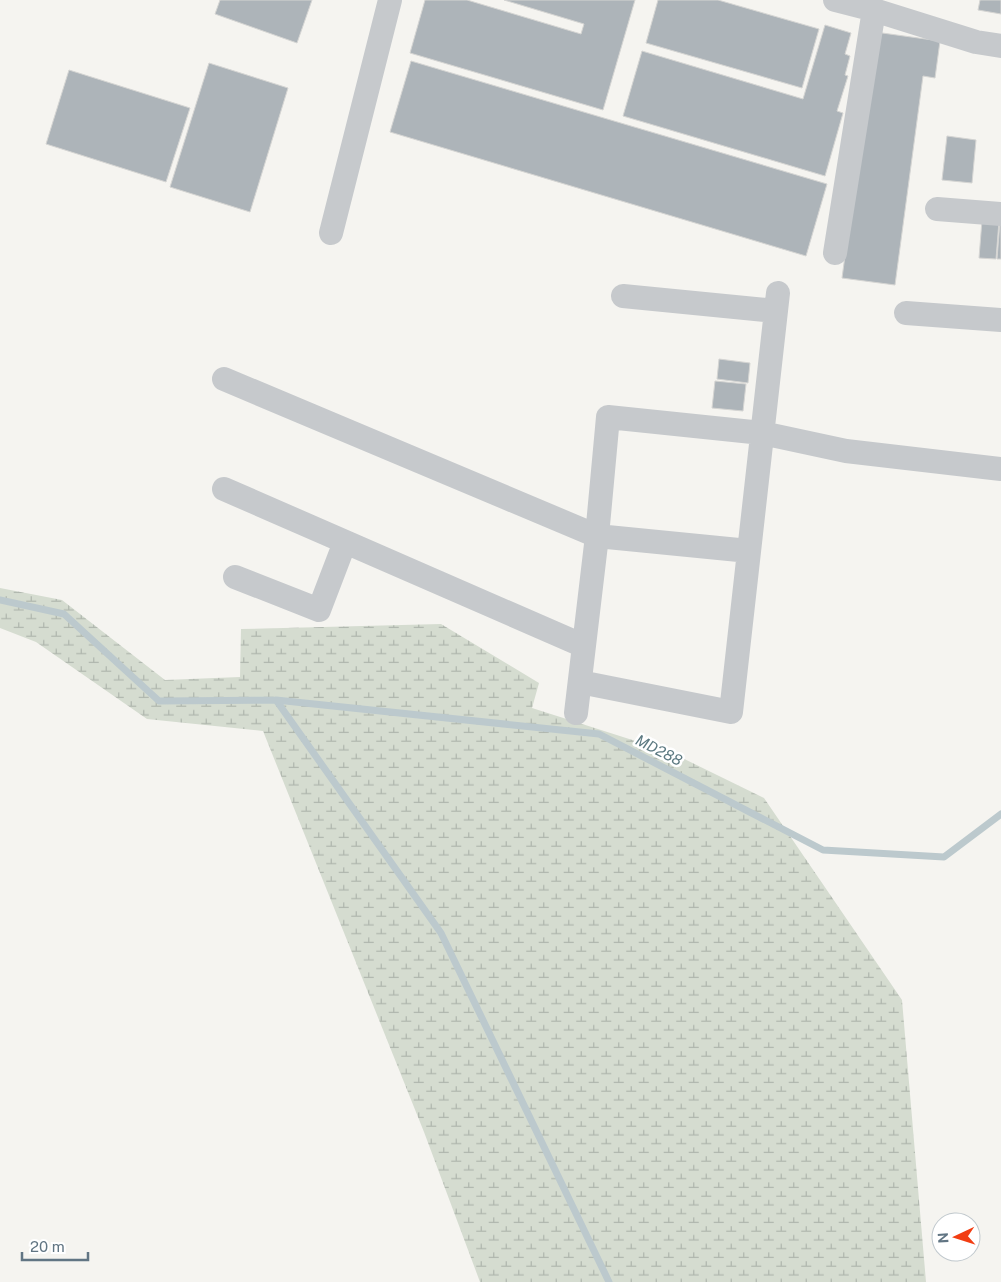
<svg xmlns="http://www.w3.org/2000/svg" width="1001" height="1282" font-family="'Public Sans',sans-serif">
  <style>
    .wetland { fill: url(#wetland-marsh) }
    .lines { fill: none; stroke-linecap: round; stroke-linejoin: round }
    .stream { stroke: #bcc9cd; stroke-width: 7 }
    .building { fill: #adb4b9; stroke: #d5d5d3 }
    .minor { stroke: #c6c9cc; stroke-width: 24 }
    .labels { text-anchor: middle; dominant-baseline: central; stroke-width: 5; stroke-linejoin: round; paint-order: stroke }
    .water-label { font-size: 15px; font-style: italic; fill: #5c7981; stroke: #fff }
  </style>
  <defs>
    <pattern id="wetland-marsh" width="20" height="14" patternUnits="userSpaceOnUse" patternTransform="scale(1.25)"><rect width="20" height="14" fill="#d5dcd0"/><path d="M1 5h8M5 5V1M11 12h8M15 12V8" fill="none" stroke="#b0b7ae"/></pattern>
  </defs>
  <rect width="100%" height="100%" fill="#f5f4f0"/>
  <path class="wetland" d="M0,588L62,600L165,680L240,677L241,629L441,624L539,683L532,708L670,752L764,798L902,1000L926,1282H480L424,1132L263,731L147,719L36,642L0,628Z"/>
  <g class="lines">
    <path class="stream" d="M0,600L64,614L159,701L276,700L441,933L609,1282
      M276,700L599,734L823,850L944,857L1001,814"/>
  </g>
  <path class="building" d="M220,0H312L297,43L215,14Z
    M425,0H467L581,34L584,24L504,0H635L603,110L410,53Z
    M658,0H718L819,29L802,88L646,43Z
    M980,0H1001V14L978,10Z
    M825,25L851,33L845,54L850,56L845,75L848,76L837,111L843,113L825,176L623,116L642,51L803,99Z
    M875,32L940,41L935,78L923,76L895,285L842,278Z
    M411,61L827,184L806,256L390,132Z
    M209,63L288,88L250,212L170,187Z
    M69,70L190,108L166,182L46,144Z
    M947,136L976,140L972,183L942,180Z
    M982,220L999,221L996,259L979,258Z
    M1000,221H1001V259H997Z
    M719,359L750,363L748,383L717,379Z
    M715,381L746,384L743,411L712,408Z"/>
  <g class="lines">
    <path class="minor" d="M835,0L874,10L976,42L1001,46
      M937,209L1001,214
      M331,233L390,0
      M835,253L874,10
      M623,296L776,311
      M906,313L1001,320
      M224,379L597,536L749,551
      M224,489L584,646
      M235,577L319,610L345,542
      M580,682L731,712L778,293
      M576,713L597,536L608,417L762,433L846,451L1001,469"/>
  </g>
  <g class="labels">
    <g class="water-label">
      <text transform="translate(659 750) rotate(27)">MD288</text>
    </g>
  </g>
  <g transform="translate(956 1237) rotate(266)"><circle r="24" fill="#ffffff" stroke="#c0c8cd"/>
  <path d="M0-4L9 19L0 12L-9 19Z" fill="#f23d12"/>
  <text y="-8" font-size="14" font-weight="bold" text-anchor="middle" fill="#617583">N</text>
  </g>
  <path d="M22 1252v8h66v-8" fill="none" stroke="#617583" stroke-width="2.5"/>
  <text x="30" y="1252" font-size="15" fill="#617583" stroke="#ffffff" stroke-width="4" paint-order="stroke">20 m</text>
</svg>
